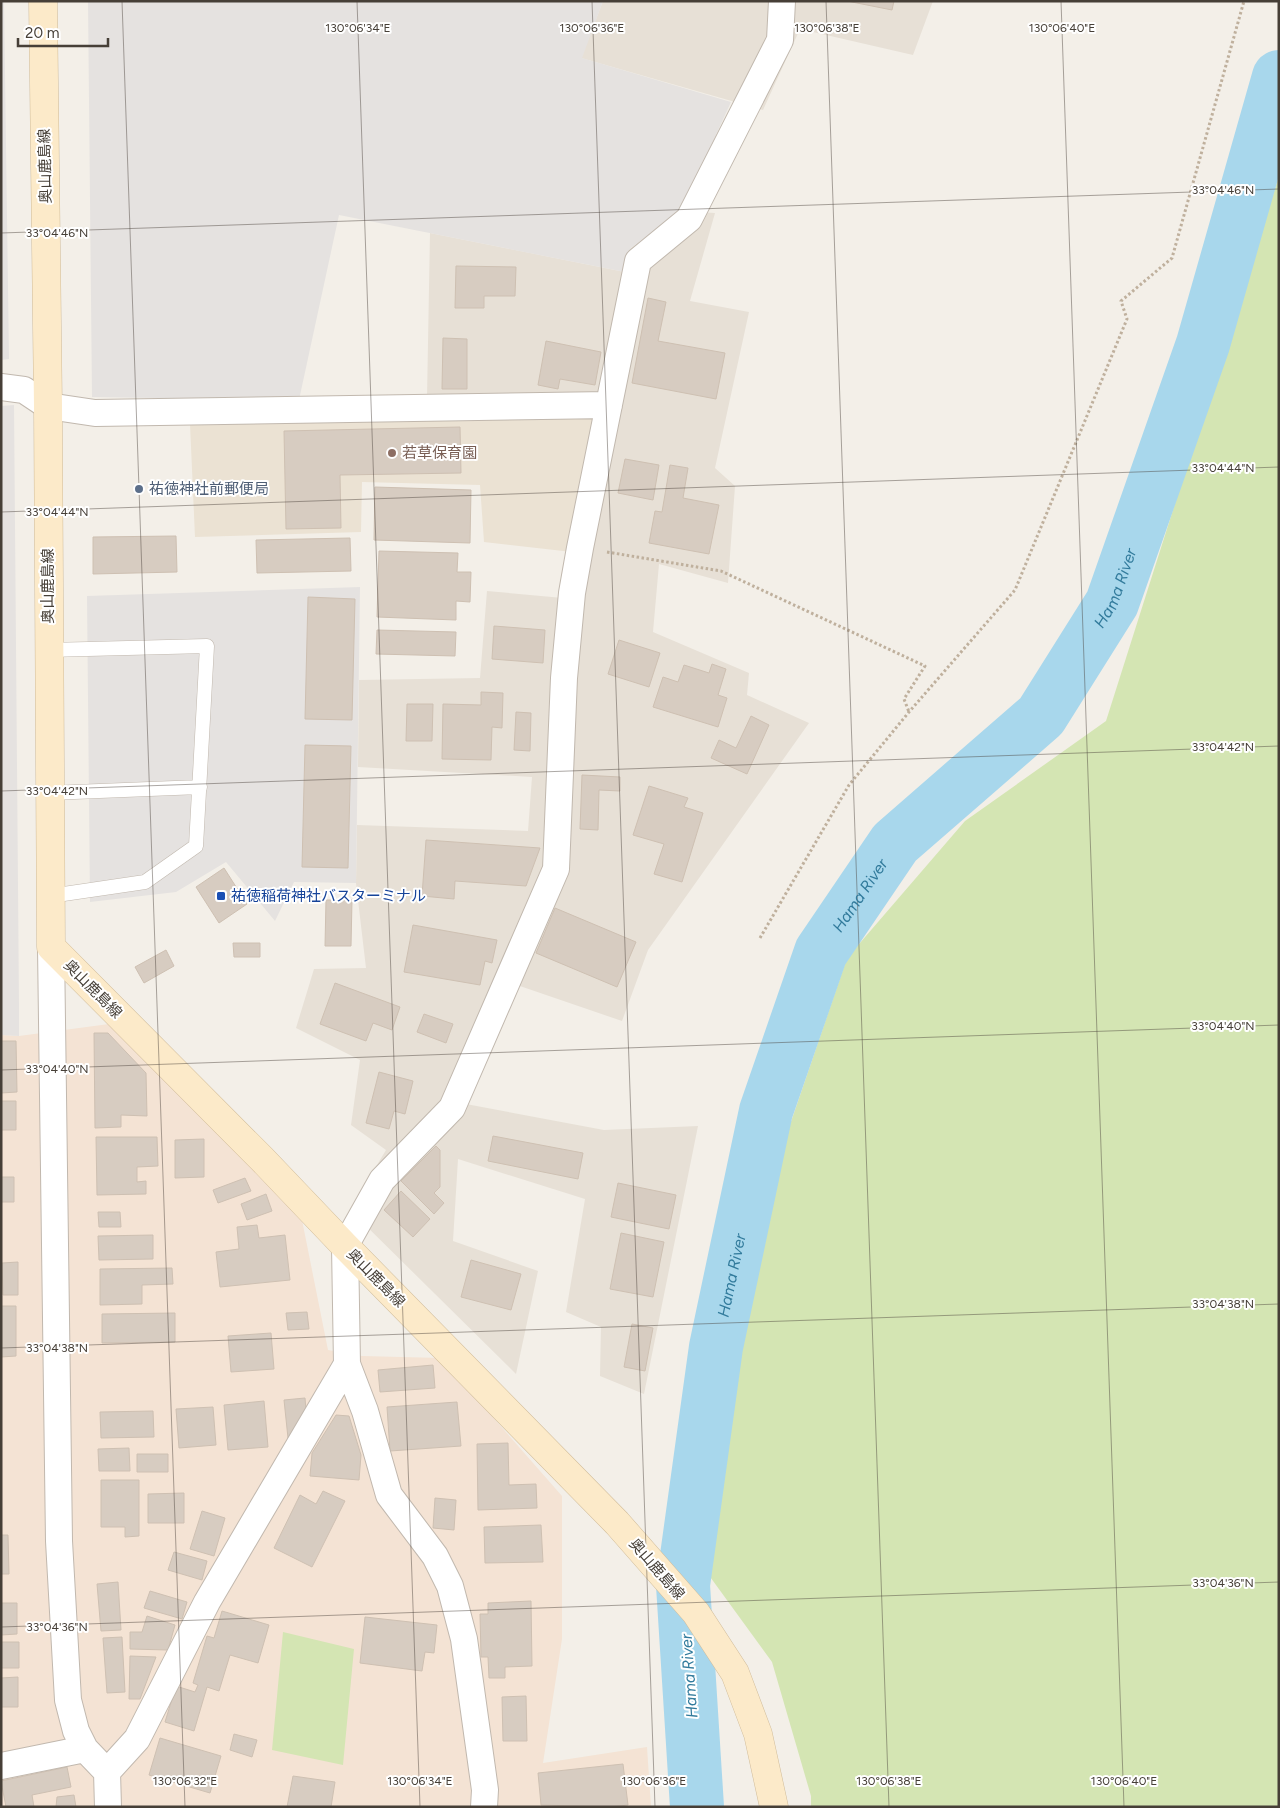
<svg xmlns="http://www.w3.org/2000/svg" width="1280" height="1808" font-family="Figtree,'Noto Sans JP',sans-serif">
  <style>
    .residential { fill: #e7e0d6 }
    .commercial { fill: #f4e3d4 }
    .education { fill: #ebe2d3 }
    .green { fill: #d4e5b3 }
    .parking { fill: #e5e2e0 }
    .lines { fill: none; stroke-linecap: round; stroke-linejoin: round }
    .river { stroke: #a8d7ec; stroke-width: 54 }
    .building { fill: #d7ccc1; stroke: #cec0b2 }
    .lane-casing { stroke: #c1b8ae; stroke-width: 15 }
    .street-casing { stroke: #c1b8ae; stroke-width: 28 }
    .secondary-casing { stroke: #d0bc9a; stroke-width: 29 }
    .path { stroke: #bfb09d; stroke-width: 3; stroke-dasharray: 2.5 2.5; stroke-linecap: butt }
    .lane { stroke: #fff; stroke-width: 14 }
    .street { stroke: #fff; stroke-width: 26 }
    .secondary { stroke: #fceac9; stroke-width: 28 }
    .ticks { fill: none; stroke: #463f37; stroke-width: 1; stroke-opacity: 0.45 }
    .education-dot { fill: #8d6e63; stroke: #fff; stroke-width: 2 }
    .service-dot { fill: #5c6f8a; stroke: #fff; stroke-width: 2 }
    .transit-dot { fill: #1a4fb4; stroke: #fff; stroke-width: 2 }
    .labels { text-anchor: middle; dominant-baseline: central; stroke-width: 4; stroke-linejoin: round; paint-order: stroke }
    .street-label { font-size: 15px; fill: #463f37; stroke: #fff }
    .education-label { font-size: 15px; fill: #785e54; stroke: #fff; text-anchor: start }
    .service-label { font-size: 15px; fill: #4e5e75; stroke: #fff; text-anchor: start }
    .transit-label { font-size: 15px; fill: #164399; stroke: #fff; text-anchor: start }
    .water-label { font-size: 16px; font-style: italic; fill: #327b9c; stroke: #fff }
    .ticks-label { font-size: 12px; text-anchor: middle; fill: #463f37; stroke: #fff; stroke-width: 4; stroke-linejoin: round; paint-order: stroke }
  </style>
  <rect width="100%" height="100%" fill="#f3efe8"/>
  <path class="residential" d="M603,1H933L913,55L800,29L763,110L581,58Z
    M681,211L715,213L690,301L749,312L715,468L735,486L728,583L659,564L653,632L749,673L747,695L809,723L648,950L622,1021L514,984L466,1104L604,1130L698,1126L644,1394L600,1376L601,1327L566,1312L585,1199L458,1159L453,1241L538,1271L516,1374L350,1210L386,1150L351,1125L360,1060L296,1028L314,969L366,968L356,883L357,825L528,831L532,777L358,767L359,680L480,678L487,591L563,598L600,411L427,398L430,233L625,272L631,248Z"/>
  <path class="commercial" d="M109,1024L301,1215L328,1350L362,1356L441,1358L562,1496V1639L543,1763L647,1747L651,1807H1V1035L19,1036Z"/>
  <path class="education" d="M601,411L572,552L484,542L480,485L362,482L361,532L195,537L190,424Z"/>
  <path class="green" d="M1279,176V1807H811V1796L772,1662L708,1574L757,1221L847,958L965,821L1106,721Z
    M283,1632L354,1649L343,1765L272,1750Z"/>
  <path class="parking" d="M1,1H4L9,359L1,360Z
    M88,1H603L582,58L731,102L681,211L631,248L625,272L339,215L299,400L92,397Z
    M14,405L19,1005V1036L1,1035V406Z
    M360,587L356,883L294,882L275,921L226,862L176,892L90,902L87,596Z"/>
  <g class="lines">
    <path class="river" id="s1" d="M697,1807L683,1585L716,1347L766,1111L821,952L895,843L1041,716L1112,603L1203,344L1279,77"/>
  </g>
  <path class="building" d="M847,1H894L892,10Z
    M456,266L516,267L515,296H484V308H455Z
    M648,298L666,302L658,341L725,353L716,399L632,383Z
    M443,338L467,339V389H442Z
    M546,341L601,352L595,385L560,379L558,389L538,385Z
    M460,427L461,473L340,475L341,528L286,529L284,431Z
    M625,459L659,465L653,500L618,493Z
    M670,465L688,468L683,498L719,505L709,554L649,543L655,511L662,512Z
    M375,487L471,490L470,543L374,540Z
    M176,536L177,572L93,574V537Z
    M350,538L351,571L257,573L256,540Z
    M379,551L458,553L457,572H471L470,602L456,601V620L377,617Z
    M308,597L355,599L352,720L305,719Z
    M494,626L545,630L543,663L492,659Z
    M377,630L456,632L455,656L376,654Z
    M619,640L660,653L649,687L608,674Z
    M712,664L726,669L718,695L727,698L718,727L653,707L663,677L678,682L684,665L709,673Z
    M481,692L503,693L502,728L492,727L491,760L442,759L443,704L481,705Z
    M407,704H433L432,741H406Z
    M516,712L531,713L530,751L514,750Z
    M751,716L769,725L747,774L711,758L719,740L736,748Z
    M305,745L351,746L348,868L302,867Z
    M582,775L620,777V791L599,790L598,830L580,829Z
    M649,786L688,798L684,807L703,813L682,882L654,874L664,844L633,835Z
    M426,840L540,848L526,886L455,881L454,899L422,896Z
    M224,868L247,904L219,923L196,887Z
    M326,900H352L351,946H325Z
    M555,908L636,942L617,987L536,953Z
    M413,925L497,940L492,963L485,961L480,985L404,972Z
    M233,943H260V957H234Z
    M166,950L174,966L144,983L135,967Z
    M335,983L400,1007L392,1030L373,1023L366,1041L320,1024Z
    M424,1014L453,1024L446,1043L417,1032Z
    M94,1033H108L146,1073L147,1116L121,1115V1127L95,1128Z
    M1,1041H16L17,1092L1,1093Z
    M379,1072L413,1081L405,1114L394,1111L389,1129L366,1123Z
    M1,1101H16V1130H1Z
    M493,1136L583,1153L578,1179L488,1161Z
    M96,1137H157L158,1166L137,1167V1182L146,1181V1194L97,1195Z
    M204,1139V1177L175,1178V1140Z
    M436,1146L440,1150V1187L434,1193L444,1203L434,1214L401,1181Z
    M1,1177H14V1202H1Z
    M245,1178L251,1191L218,1203L213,1190Z
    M618,1183L676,1195L669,1229L611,1217Z
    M401,1191L430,1219L413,1237L384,1210Z
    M266,1194L272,1211L247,1220L241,1204Z
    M98,1212H120L121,1227H99Z
    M257,1225L259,1238L285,1235L290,1280L220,1287L216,1252L239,1249L237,1227Z
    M621,1233L664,1242L653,1297L610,1289Z
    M153,1235V1259L99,1260L98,1236Z
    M471,1260L521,1274L511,1310L461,1297Z
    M18,1262V1295H3L2,1263Z
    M172,1268L173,1284L142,1285V1304L100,1305V1269Z
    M1,1306H16V1356L1,1357Z
    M307,1312L309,1329L288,1330L286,1313Z
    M175,1313V1342L102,1343V1314Z
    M632,1324L653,1328L645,1371L624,1367Z
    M271,1333L274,1369L231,1372L228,1336Z
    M433,1365L435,1388L380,1392L378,1370Z
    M305,1398L306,1410L288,1438L284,1400Z
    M264,1401L268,1447L228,1450L224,1405Z
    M457,1402L461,1446L390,1451L387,1407Z
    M213,1407L216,1445L179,1448L176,1409Z
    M153,1411L154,1437L101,1438L100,1412Z
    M336,1415L349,1416L361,1455L359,1480L310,1476L312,1453Z
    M508,1443L509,1485L536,1484L537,1508L478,1510L477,1444Z
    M129,1448L130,1471H99L98,1449Z
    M137,1454H168V1472H137Z
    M101,1480H139V1536L125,1537V1527H101Z
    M323,1491L345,1501L312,1567L274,1548L300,1495L316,1504Z
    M184,1493V1523H148V1494Z
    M435,1498L456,1500L454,1530L433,1528Z
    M202,1511L225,1518L214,1556L190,1549Z
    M541,1525L543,1562L485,1563L484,1527Z
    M1,1535H8L9,1574H1Z
    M174,1552L207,1561L202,1580L168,1570Z
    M118,1582L121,1630L101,1631L97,1584Z
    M150,1591L187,1602L182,1619L144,1608Z
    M531,1601L532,1666L505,1667V1678H489L488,1657H481L480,1614H488V1603Z
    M1,1603H17V1634L1,1635Z
    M222,1611L269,1625L258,1663L230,1655L219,1691L207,1687L194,1731L165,1722L176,1686L195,1692L198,1685L193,1683L207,1636L214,1638Z
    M147,1616L175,1625L168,1650L130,1649V1632H142Z
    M365,1617L437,1625L434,1653L425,1652L422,1671L360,1663Z
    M122,1637L125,1692L107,1693L103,1638Z
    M1,1642H19V1668H1Z
    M130,1656L156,1657L140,1699H129Z
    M18,1677V1707H1V1678Z
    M526,1696L527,1741H503L502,1697Z
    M234,1734L257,1740L252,1757L230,1750Z
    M160,1738L221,1756L210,1793L149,1775Z
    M623,1764L628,1805L610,1807L541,1805L538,1773Z
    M67,1767L71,1787L32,1795L34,1807H6L1,1781Z
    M293,1776L335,1782L331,1807H287Z
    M74,1795L76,1807H56L57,1797Z"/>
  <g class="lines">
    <g class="lane-casing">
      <path id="lane" d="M48,650L207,646L196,846L145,882L50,896
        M49,793L200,787"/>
    </g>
    <g class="street-casing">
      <path id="street" d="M1,387L24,390L48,406L95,413L609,405
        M51,947L59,1541L68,1700L76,1731L85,1749L107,1772L108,1807
        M1,1766L85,1749
        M107,1772L137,1739L207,1602L347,1364
        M484,1807L485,1790L464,1639L450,1586L435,1556L389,1495L365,1411L347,1364L345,1246L382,1180L452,1108L556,869L564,678L572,593L580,548L638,261L689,219L780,40L782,1"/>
    </g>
    <g class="secondary-casing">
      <path id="secondary" d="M43,1L48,406L51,947L262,1159L345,1246L617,1523L696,1613L735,1673L758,1734L774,1807"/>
    </g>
    <path class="path" d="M607,552L721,571L925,666L904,699L909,712
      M760,938L849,785L909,712L1015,590L1127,319L1121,301L1172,258L1244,1"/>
    <use href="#lane" class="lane"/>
    <use href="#street" class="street"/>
    <use href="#secondary" class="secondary"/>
  </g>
  <path class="ticks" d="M122,1L185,1807M357,1L420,1807M592,1L655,1807M826,1L889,1807M1061,1L1124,1807M1,233L1279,189M1,512L1279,467M1,791L1279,746M1,1070L1279,1025M1,1348L1279,1304M1,1627L1279,1582"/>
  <circle class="education-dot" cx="392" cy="453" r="5"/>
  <circle class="service-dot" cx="139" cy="489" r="5"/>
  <rect class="transit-dot" x="216" y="891" width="10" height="10" rx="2.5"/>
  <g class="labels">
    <g class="street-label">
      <text transform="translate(45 166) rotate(-91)">奥山鹿島線</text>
      <text transform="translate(48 586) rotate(-90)">奥山鹿島線</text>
      <text transform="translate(93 989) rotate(45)">奥山鹿島線</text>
      <text transform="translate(376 1278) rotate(45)">奥山鹿島線</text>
      <text transform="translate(657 1569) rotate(49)">奥山鹿島線</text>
    </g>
    <g class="education-label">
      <text x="402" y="453">若草保育園</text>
    </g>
    <g class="service-label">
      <text x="149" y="489">祐徳神社前郵便局</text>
    </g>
    <g class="transit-label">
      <text x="231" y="896">祐徳稲荷神社バスターミナル</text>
    </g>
    <g class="water-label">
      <text stroke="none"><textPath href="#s1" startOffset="1346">Hama River</textPath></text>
      <text stroke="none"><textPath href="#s1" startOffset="941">Hama River</textPath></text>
      <text stroke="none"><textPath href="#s1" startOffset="536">Hama River</textPath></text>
      <text transform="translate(689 1676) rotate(-94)">Hama River</text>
    </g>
  </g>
  <g class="ticks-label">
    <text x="358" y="32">130°06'34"E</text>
    <text x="592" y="32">130°06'36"E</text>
    <text x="827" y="32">130°06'38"E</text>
    <text x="1062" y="32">130°06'40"E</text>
    <text x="1223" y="194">33°04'46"N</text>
    <text x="57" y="237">33°04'46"N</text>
    <text x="1223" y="472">33°04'44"N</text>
    <text x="57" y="516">33°04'44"N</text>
    <text x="1223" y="751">33°04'42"N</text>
    <text x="57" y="795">33°04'42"N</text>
    <text x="1223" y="1030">33°04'40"N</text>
    <text x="57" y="1073">33°04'40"N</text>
    <text x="1223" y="1308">33°04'38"N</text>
    <text x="57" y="1352">33°04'38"N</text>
    <text x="1223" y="1587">33°04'36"N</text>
    <text x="57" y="1631">33°04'36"N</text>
    <text x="185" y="1785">130°06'32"E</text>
    <text x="420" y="1785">130°06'34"E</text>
    <text x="654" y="1785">130°06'36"E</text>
    <text x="889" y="1785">130°06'38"E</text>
    <text x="1124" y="1785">130°06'40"E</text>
  </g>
  <rect width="1280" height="1808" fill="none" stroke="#463f37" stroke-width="5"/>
  <path d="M18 38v8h90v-8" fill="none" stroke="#463f37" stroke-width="2.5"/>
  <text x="25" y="38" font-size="15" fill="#463f37" stroke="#ffffff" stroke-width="4" paint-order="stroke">20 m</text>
</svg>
